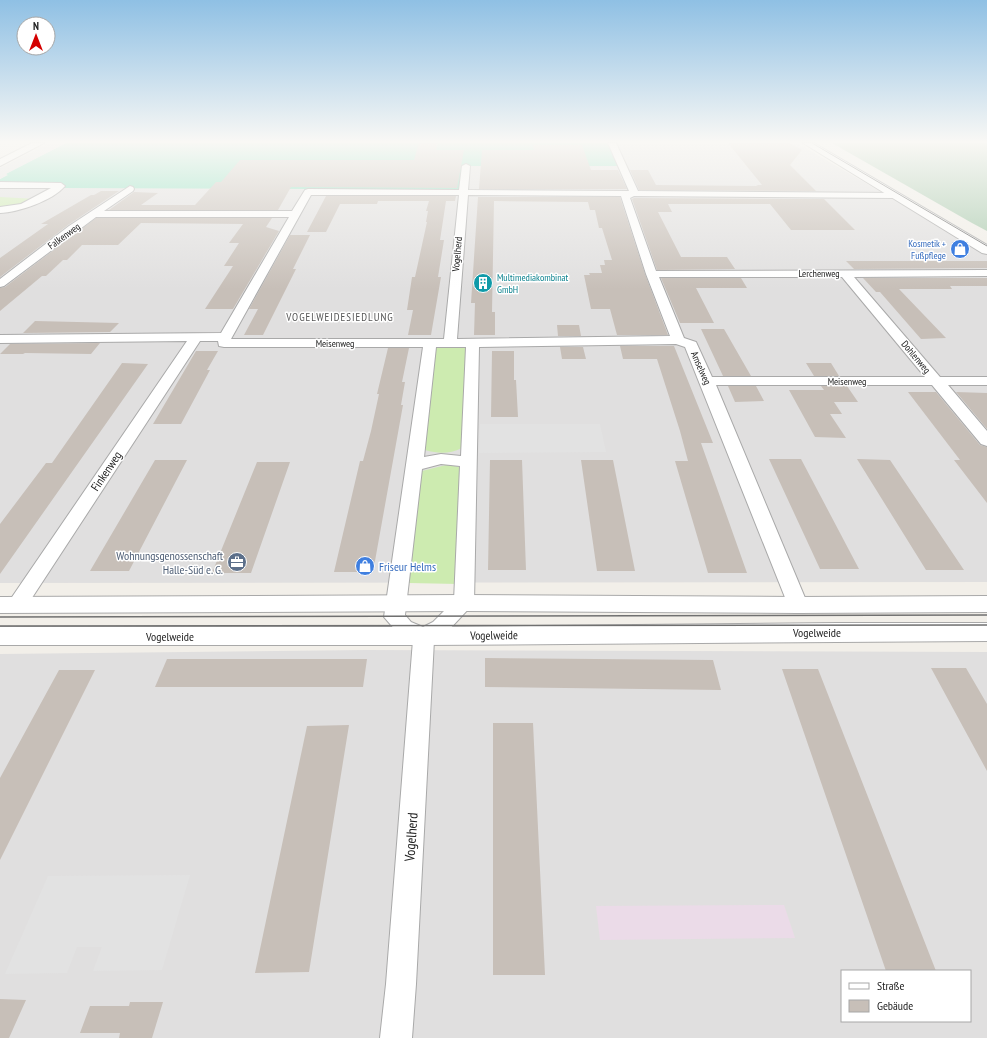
<svg xmlns="http://www.w3.org/2000/svg" width="987" height="1038" font-family="'PT Sans Narrow',sans-serif">
  <style>
    .residential { fill: #e0dfdf; fill-rule: evenodd }
    .industrial { fill: #ebdbe8 }
    .grass { fill: #cdebb0 }
    .cemetery { fill: #aacbaf }
    .pitch { fill: #88e0be }
    .parking { fill: #e2e2e2 }
    .building { fill: #c7bfb8 }
    .lines { fill: none; stroke-linecap: round; stroke-linejoin: round }
    .minor-casing { stroke: #a9a9a9; stroke-width: 2 }
    .tertiary-casing { stroke: #a9a9a9; stroke-width: 2 }
    .minor { fill: #fff; fill-rule: evenodd }
    .tertiary { fill: #fff; fill-rule: evenodd }
    .tram-far1 { stroke: #707070; stroke-width: 1 }
    .tram { stroke: #707070; stroke-width: 1.5 }
    .labels { text-anchor: middle; dominant-baseline: central; stroke-width: 3; stroke-linejoin: round; paint-order: stroke }
    .far-street-label { font-size: 10px; fill: #222; stroke: #fff }
    .far-shop-label { font-size: 10px; fill: #366cbe; stroke: #fff; text-anchor: end }
    .far-culture-label { font-size: 10px; fill: #0d838f; stroke: #fff; text-anchor: start }
    .far-neighbourhood-label { font-size: 11px; letter-spacing: 1px; fill: #555; stroke: #fff }
    .street-label { font-size: 12px; fill: #222; stroke: #fff }
    .service-label { font-size: 12px; fill: #4e5e75; stroke: #fff; text-anchor: end }
    .shop-label { font-size: 12px; fill: #366cbe; stroke: #fff; text-anchor: start }
    .near-street-label { font-size: 14px; fill: #222; stroke: #fff }
  </style>
  <rect width="100%" height="100%" fill="#f2efe9"/>
  <path class="residential" d="M612,143H797L987,254V582L0,583V185L466,166H622Z
    M366,650L987,652V1038H0V654ZM842,971H970V1021H842Z"/>
  <path class="industrial" d="M784,905L795,938L600,940L596,906Z"/>
  <path class="grass" d="M0,197L37,199L31,202L0,209Z
    M444,347H460L469,349L462,448C449,454 439,454 425,450L436,348Z
    M446,465L460,467L458,584L409,583L422,471Z"/>
  <path class="cemetery" d="M832,143H987V231L972,223Z"/>
  <path class="pitch" d="M66,143H612L622,166H466L463,192L310,189L62,188L64,187L0,185V179L7,175L5,174Z"/>
  <path class="parking" d="M49,143H66L6,174L8,175L0,179V168Z
    M480,424H600L606,452L479,453Z
    M190,875L162,970L93,971L102,947H77L67,973L5,974L48,876Z"/>
  <path class="building" d="M419,143H438L436,150H464L457,188L291,187L278,210H109L134,192L158,193L141,205H195L216,182H221L240,160H414Z
    M728,143H790L802,150L790,165L816,191L639,190L630,170H648L656,185L758,186L756,185H762Z
    M533,145H582L591,170H618L627,189H479L482,150H534Z
    M101,191H119L68,225L0,277V258L48,224H41L91,195H94Z
    M326,196H456L455,201H446L440,240H444L438,277H441L431,335H408L413,310H407L412,277H415L427,222H426L428,211H426L429,201H378L377,204H340L326,232H307Z
    M478,197H620L645,274L668,335H617L610,309H591L584,275H590L589,273H602L600,265H605L604,260H612L602,228H599L595,210H590L588,202L494,201L492,312H495V335H474L475,303H471Z
    M634,198L824,199L855,230H791L770,204H668L672,212H658L681,257H727L735,269L657,270L632,199Z
    M96,218H272L266,227L279,231L233,309H205L233,266H224L239,243H229L243,224L141,223L118,245H82L67,260H63L46,276H42L0,311V288L5,287Z
    M290,235H310L293,269H296L263,335H244L258,309H249Z
    M846,261H987V268L854,269Z
    M661,278H741L747,288H696L714,323H680Z
    M863,278H987V286H950L952,289H899L946,338L921,339L880,292H876Z
    M35,321L119,323L110,332L23,333Z
    M557,325H579L581,336H558Z
    M701,329H724L751,376H723Z
    M100,343L91,354L25,353L23,354H0L10,344Z
    M620,346H674L713,443H701L747,573H708L675,461H688L680,431L657,359H623Z
    M560,347H583L586,359H562Z
    M388,348H409L402,382H405L401,405H403L373,572H334L360,461H363L371,431L379,394H377Z
    M196,351H218L207,370H210L181,424H153Z
    M492,351H514V380H516L518,417H491Z
    M122,363L148,364L0,574V524L46,463H52Z
    M806,363H831L839,376H814Z
    M728,386H756L764,401L735,402Z
    M821,386H847L858,402H834L842,414H830L846,438L815,437L789,390H824Z
    M908,392H936L980,445L987,447V503L954,460H960Z
    M956,392L987,393V429Z
    M769,459H801L859,569H820Z
    M857,459L890,460L964,570H926Z
    M155,460H187L129,571H90Z
    M490,460H522L526,570H488Z
    M581,460H613L635,571H597Z
    M257,462H290L251,573H212Z
    M485,658L713,660L721,690L485,687Z
    M167,659H367L363,687H155Z
    M931,668H966L987,704V771Z
    M782,669H818L936,971H886Z
    M59,670H95L0,860V778Z
    M493,723H533L545,975H493Z
    M349,725L309,972L255,973L307,726Z
    M0,999L26,1000L9,1038H0Z
    M130,1002H163L152,1038H119L120,1033H80L90,1006H129Z"/>
  <g class="lines">
    <g class="minor-casing">
      <path id="minor" d="M608,143H616L638,191L897,193L898,195L897,197L894,198L634,196L630,198L656,271L987,270V276L854,277L940,377H987V385H948L987,431V446L981,444L932,385H716L808,605L805,610L798,612L791,610L788,605L685,347L676,344L479,347L474,603L447,632L434,640L416,984L412,1038H380L386,984L413,640L397,632L384,617L423,347H224L219,346L218,341H200L24,610L17,612L10,610L7,605L10,600L187,341L0,343V335L221,333L289,217H96L4,286L0,287V279L69,226L130,186L133,187L134,189L133,191L104,211H292L305,190L308,189L459,190L462,166L466,164L470,166L468,190L629,191ZM311,195H459L444,339H231ZM468,195L621,196L646,274L670,336L457,339ZM659,277H842L925,377H712L696,342L684,338ZM436,347H466L461,456L441,454L424,457ZM441,464L460,466L454,601L433,622L423,627L411,622L405,615L422,469Z
        M0,182L61,183L65,186C52,201 19,212 0,213V207L21,204L51,188H0Z"/>
    </g>
    <g class="tertiary-casing">
      <path id="tertiary" d="M32,143H44L0,166V159Z
        M803,143H814L987,245V254L982,253Z
        M464,595L798,597L987,596V612L798,613L464,611L0,613V597Z
        M838,623H987V641L424,645H0V627H424Z"/>
    </g>
    <use href="#minor" class="minor"/>
    <use href="#tertiary" class="tertiary"/>
    <path class="tram-far1" d="M812,143L987,246"/>
    <path class="tram" d="M0,617L987,615
      M0,626L987,625"/>
  </g>
  <linearGradient id="sky" x2="0" y2="1"><stop stop-color="#8fc0e4"/><stop offset="0.49" stop-color="#f9f8f5"/><stop offset="1" stop-color="#f9f8f5" stop-opacity="0"/></linearGradient>
  <rect width="987" height="289" fill="url(#sky)"/>
  <defs>
    <g id="shop-disc" transform="scale(1)"><circle r="9.5" fill="#3f7fe0" stroke="#fff"/><path d="M-5-2.5h2.3a2.7 3.5 0 0 1 5.4 0H5L5.5 6h-11ZM-1.5-2.5h3a1.5 2.3 0 0 0-3 0Z" fill="#fff"/></g>
    <g id="building-disc" transform="scale(1)"><circle r="9.5" fill="#0f9aa8" stroke="#fff"/><path d="M-4-6H4V6H1V3H-1V6H-4ZM-2.5-4.3h1.7v1.8h-1.7ZM.8-4.3h1.7v1.8H.8ZM-2.5-1h1.7V.8h-1.7ZM.8-1h1.7V.8H.8Z" fill="#fff"/></g>
    <g id="office-disc" transform="scale(1)"><circle r="9.5" fill="#5c6f8a" stroke="#fff"/><path d="M-6-3h4V-5.5h4V-3h4V5H-6ZM-1-4.5V-3h2v-1.5ZM-6 0V1H6V0Z" fill="#fff"/></g>
  </defs>
  <g fill-rule="evenodd">
    <use href="#shop-disc" x="960" y="249"/>
    <use href="#building-disc" x="483" y="283"/>
    <use href="#office-disc" x="237" y="562"/>
    <use href="#shop-disc" x="365" y="566"/>
  </g>
  <g class="labels">
    <g class="far-street-label">
      <text transform="translate(64 236) rotate(-36)">Falkenweg</text>
      <text transform="translate(457 254) rotate(-85)">Vogelherd</text>
      <text x="819" y="273">Lerchenweg</text>
      <text x="335" y="343">Meisenweg</text>
      <text transform="translate(916 357) rotate(50)">Dohlenweg</text>
      <text transform="translate(701 368) rotate(66)">Amselweg</text>
      <text x="847" y="381">Meisenweg</text>
    </g>
    <g class="far-shop-label">
      <text x="946" y="243">Kosmetik +<tspan x="946" dy="12">Fußpflege</tspan></text>
    </g>
    <g class="far-culture-label">
      <text x="497" y="277">Multimediakombinat<tspan x="497" dy="12">GmbH</tspan></text>
    </g>
    <g class="far-neighbourhood-label">
      <text x="340" y="317">VOGELWEIDESIEDLUNG</text>
    </g>
    <g class="street-label">
      <text transform="translate(106 471) rotate(-56)">Finkenweg</text>
      <text x="817" y="632">Vogelweide</text>
      <text transform="translate(494 635) rotate(-1)">Vogelweide</text>
      <text x="170" y="636">Vogelweide</text>
    </g>
    <g class="service-label">
      <text x="223" y="555">Wohnungsgenossenschaft<tspan x="223" dy="14">Halle-Süd e. G.</tspan></text>
    </g>
    <g class="shop-label">
      <text x="379" y="566">Friseur Helms</text>
    </g>
    <g class="near-street-label">
      <text transform="translate(411 837) rotate(-86)">Vogelherd</text>
    </g>
  </g>
  <rect x="841" y="970" width="130" height="52" fill="#ffffff" stroke="#a7a7a7"/>
  <rect x="849" y="983" width="20" height="6" fill="#ffffff" stroke="#a7a7a7"/>
  <text x="877" y="990" font-size="12" fill="#222222">Straße</text>
  <rect x="849" y="1000" width="20" height="12" fill="#c7bfb8" stroke="#a7a7a7"/>
  <text x="877" y="1010" font-size="12" fill="#222222">Gebäude</text>
  <g transform="translate(36 36)"><circle r="19" fill="#ffffff" stroke="#a7a7a7"/>
  <path d="M0-3L7 15L0 10L-7 15Z" fill="#d40000"/>
  <text y="-6" font-size="11" font-weight="bold" text-anchor="middle" fill="#222222">N</text>
  </g>
</svg>
